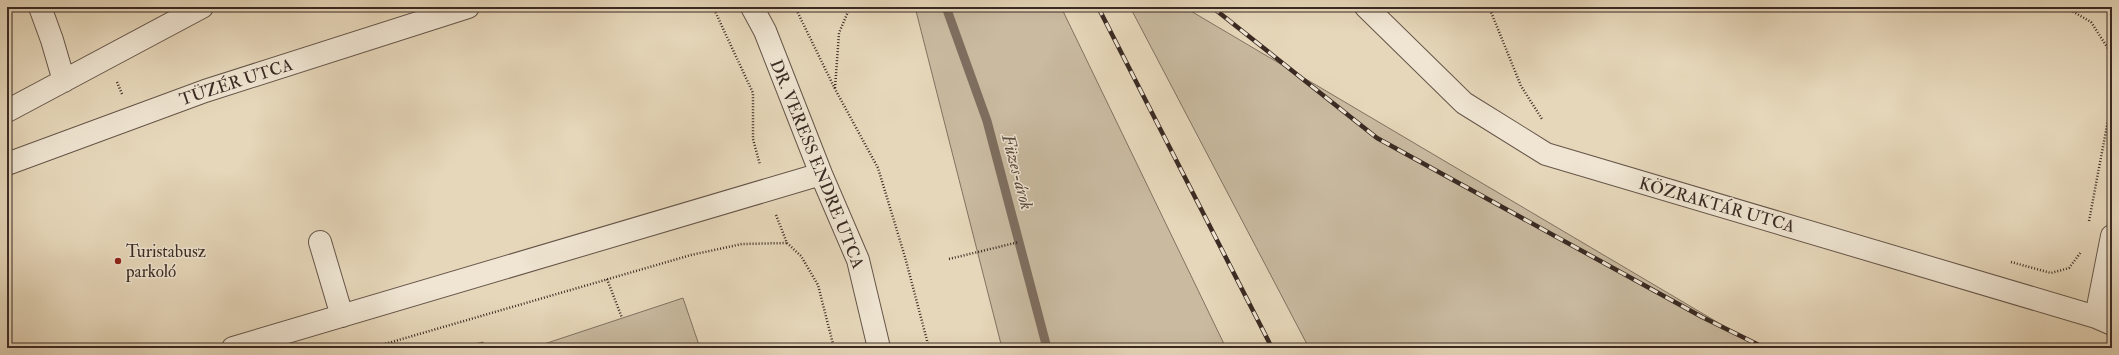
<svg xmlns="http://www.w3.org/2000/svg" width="2119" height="355" font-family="'IM FELL Double Pica',serif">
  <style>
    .green { fill: #c9baa0; stroke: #827262 }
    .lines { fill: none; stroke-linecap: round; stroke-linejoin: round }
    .stream { stroke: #7e6e5f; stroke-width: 9 }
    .minor-casing { stroke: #655549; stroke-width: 24 }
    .path { stroke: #3a2a23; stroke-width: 2.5; stroke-dasharray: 1 2; stroke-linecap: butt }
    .minor { stroke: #efe5d2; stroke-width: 22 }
    .rail-casing { stroke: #3a2a23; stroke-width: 4.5 }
    .rail { stroke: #efe5d2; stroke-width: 3; stroke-dasharray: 9; stroke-linecap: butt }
    .poi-dot { fill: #8f2418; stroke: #efe5d2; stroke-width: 1.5 }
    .labels { text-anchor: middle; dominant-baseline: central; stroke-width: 3; stroke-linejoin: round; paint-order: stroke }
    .street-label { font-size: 17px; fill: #3a2a23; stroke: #efe5d2 }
    .poi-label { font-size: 17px; fill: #3a2a23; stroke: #efe5d2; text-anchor: start }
    .water-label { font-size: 18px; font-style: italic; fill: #5c4c41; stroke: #efe5d2 }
  </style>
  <rect width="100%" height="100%" fill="#e6d7ba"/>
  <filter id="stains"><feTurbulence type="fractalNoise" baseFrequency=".005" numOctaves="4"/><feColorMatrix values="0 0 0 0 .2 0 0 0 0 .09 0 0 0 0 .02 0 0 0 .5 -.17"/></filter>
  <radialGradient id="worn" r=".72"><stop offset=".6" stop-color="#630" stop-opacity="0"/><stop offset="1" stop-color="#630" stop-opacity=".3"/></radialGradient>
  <path class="green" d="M915,7H1061L1226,348H1002Z
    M1130,7H1184L1761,348H1309Z
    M683,298L700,348H532Z
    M483,342L485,348H458Z"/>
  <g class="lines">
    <path class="stream" d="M946,7L987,121L1047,348"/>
    <g class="minor-casing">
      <path id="minor" d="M40,7L52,40L64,81
        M752,7L765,31L821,174L858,260L879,348
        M1366,7L1464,103L1546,154L2096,317L2112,324
        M7,111L202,7
        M7,164L205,91L468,7
        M320,242L342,316
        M2096,317L2112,236
        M233,348L821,174"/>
    </g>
    <path class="path" d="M713,7L753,93V139L760,165
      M795,7L835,89L878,168L905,257L929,348
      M1489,7L1521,86L1542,119
      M2065,7L2091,22L2111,53L2112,63
      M117,82L122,94
      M835,88L839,33L850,7
      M776,215L787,243L801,256L818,285L834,348
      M2089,221L2112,99
      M949,259L1019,242
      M2011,262L2051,273L2069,268L2081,252
      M607,279L622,318
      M371,348L691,255L742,244L787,243"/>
    <use href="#minor" class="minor"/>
    <g class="rail-casing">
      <path id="rail" d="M1098,7L1272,348
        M1212,7L1377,138L1702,317L1765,348"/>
    </g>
    <use href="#rail" class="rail"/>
  </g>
  <circle class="poi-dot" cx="118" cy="261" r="4"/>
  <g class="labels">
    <g class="street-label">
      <text transform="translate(236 82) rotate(-18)">TÜZÉR UTCA</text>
      <text transform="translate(817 164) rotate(68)">DR. VERESS ENDRE UTCA</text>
      <text transform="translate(1717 205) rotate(16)">KÖZRAKTÁR UTCA</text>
    </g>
    <g class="poi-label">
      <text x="126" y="251">Turistabusz<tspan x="126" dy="20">parkoló</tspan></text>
    </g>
    <g class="water-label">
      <text transform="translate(1017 172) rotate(75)">Füzes-árok</text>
    </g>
  </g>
  <rect width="2119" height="355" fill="none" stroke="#e6d7ba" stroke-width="24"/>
  <rect x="8" y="8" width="2103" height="339" fill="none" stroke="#3a2a23" stroke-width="2"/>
  <rect x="12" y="12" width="2095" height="331" fill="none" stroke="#3a2a23"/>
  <rect width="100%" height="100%" filter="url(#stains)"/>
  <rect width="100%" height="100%" fill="url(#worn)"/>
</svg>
